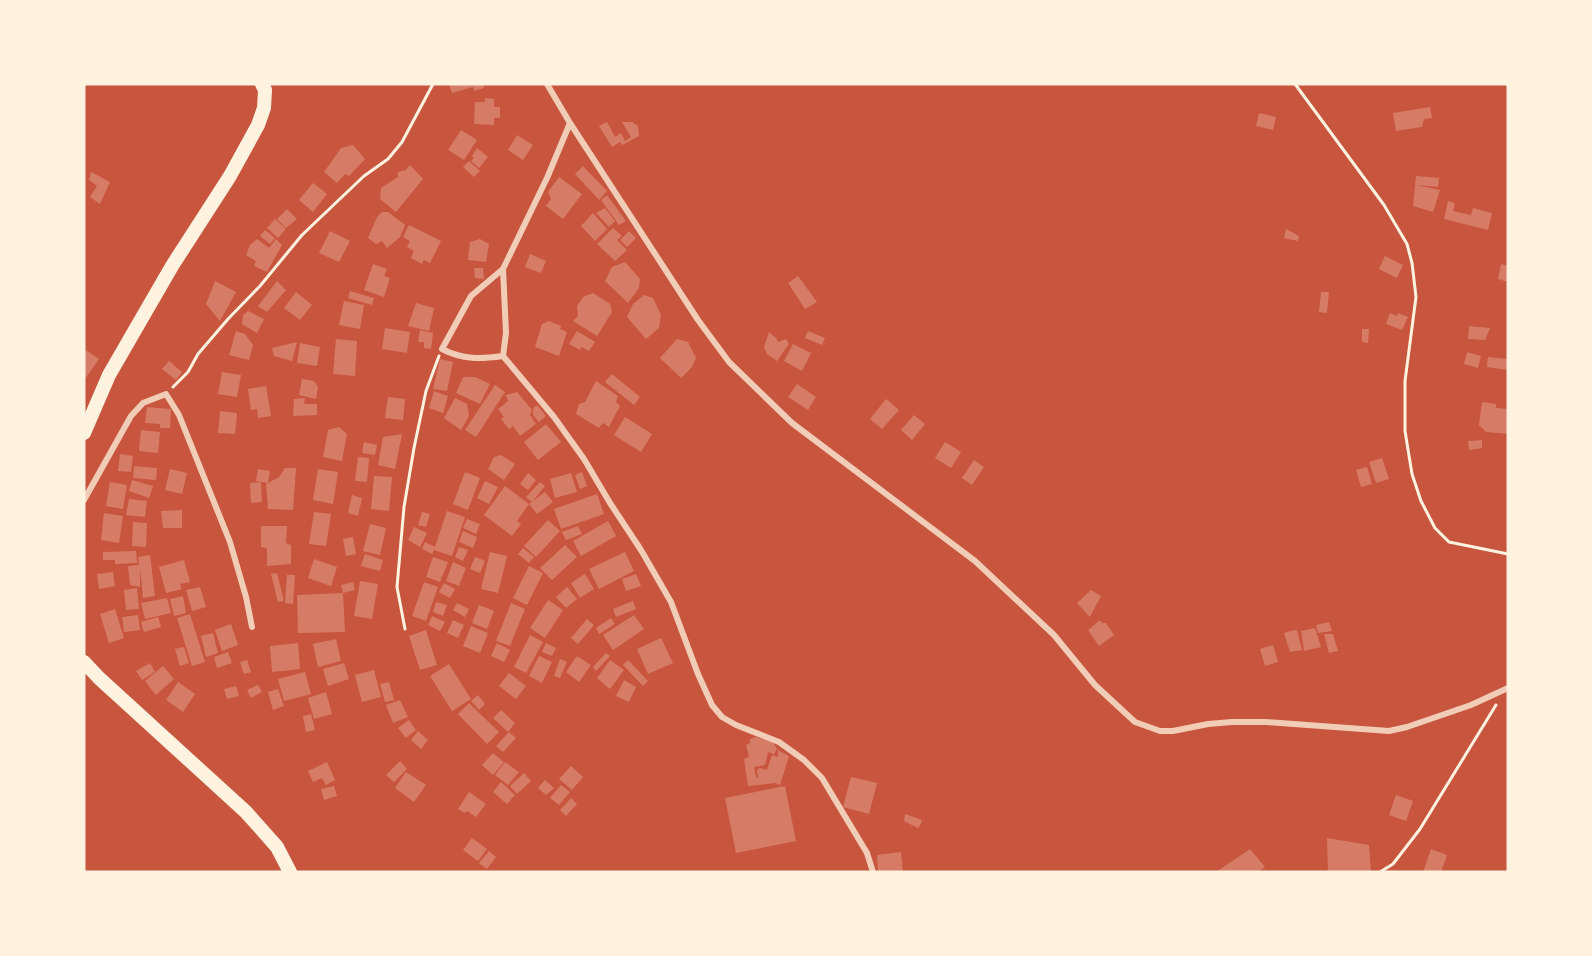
<svg xmlns="http://www.w3.org/2000/svg" width="1592" height="956" font-family="'DejaVu Sans',sans-serif">
  <style>
    .building { fill: #d67c66 }
    .lines { fill: none; stroke-linecap: round; stroke-linejoin: round }
    .path { stroke: #fff3e0; stroke-width: 3 }
    .minor { stroke: #f1ccb7; stroke-width: 6 }
    .trunk { stroke: #fff3e0; stroke-width: 14 }
  </style>
  <rect width="100%" height="100%" fill="#c8553d"/>
  <path class="building" d="M449,84H483L484,88L474,91L473,87L452,93Z
    M485,98L494,99V107H500V118H494V125L474,124L475,102H485Z
    M1430,107L1432,118L1424,119L1422,127L1396,131L1393,113Z
    M1259,113L1276,117L1273,130L1256,126Z
    M607,122L615,137L621,133L625,141L631,137L622,122H632L638,126L639,136L622,145L620,142L612,147L599,126Z
    M461,130L477,140L464,160L448,150Z
    M517,135L533,145L523,160L508,150Z
    M353,145L365,159L349,176L345,174L337,183L324,172L341,148Z
    M477,148L488,157L479,168L471,161L474,158L472,156Z
    M469,161L480,171L474,177L463,167Z
    M410,165L423,179L396,212L380,199L381,188L398,177V172L406,170Z
    M583,166L607,191L599,200L575,174Z
    M91,172L110,182L100,204L90,197L97,186L89,180Z
    M1416,176L1439,178L1438,187L1416,185L1440,190L1433,212L1413,206Z
    M559,177L582,194L563,219L546,206L551,199L548,192Z
    M313,183L327,194L313,212L299,200Z
    M607,195L626,221L619,225L601,200Z
    M1448,201L1455,203L1453,211L1471,215L1473,208L1492,213L1488,230L1444,219Z
    M605,208L615,221L609,227L596,213Z
    M287,209L297,219L286,228L277,219Z
    M382,212H388L405,225L400,237L387,248L382,241L376,244L368,238L377,217Z
    M593,213L607,229L595,241L581,226Z
    M275,219L286,229L278,238L267,228Z
    M409,225L441,241L430,263L424,260L422,264L411,258L414,251L407,247L410,241L403,237Z
    M613,228L622,236L617,240L627,250L615,261L597,244Z
    M1286,229L1299,236L1298,241L1284,238Z
    M265,230L275,238L270,244L260,236Z
    M330,231L350,241L339,262L319,253Z
    M629,231L636,238L627,247L620,240Z
    M257,239L269,248L276,239L282,245L267,272L254,266L256,261L246,255L250,245Z
    M480,239L489,244L486,262L468,260L470,242Z
    M530,254L546,261L541,273L525,267Z
    M1385,256L1403,265L1397,278L1379,269Z
    M625,262L640,279L639,288L628,303L605,281L612,267Z
    M373,264L387,269L384,276L390,278L384,297L364,290Z
    M1501,264L1508,266V282L1498,279Z
    M474,268H483L484,279L475,278Z
    M798,276L817,302L805,309L788,283Z
    M215,281L236,292L220,321L206,304Z
    M277,281L286,290L267,312L258,306Z
    M350,291L374,298L372,305L348,298Z
    M296,292L312,305L300,320L284,308Z
    M1321,292H1329L1327,313L1319,312Z
    M593,293L610,304L612,312L597,336L573,321L578,316L577,306L583,297Z
    M644,295L653,298L661,315L659,328L646,339L627,317L633,304Z
    M344,301L364,305L360,329L339,325Z
    M416,303L434,308L429,331L408,326Z
    M248,311L264,319L257,333L242,324L243,315Z
    M1390,313L1397,316L1398,313L1408,317L1402,330L1386,324Z
    M549,321L561,326L560,329L567,332L559,356L535,347L542,324Z
    M1469,326L1490,328L1485,340L1468,339Z
    M385,328L410,332L407,353L382,349Z
    M1362,329H1369L1368,343L1362,342Z
    M420,330L433,333L431,349L424,348V342H418Z
    M236,331L245,334L253,345L249,360L229,355Z
    M577,331L595,342L589,351L582,347L580,350L569,344Z
    M808,331L825,338L822,345L805,338Z
    M769,332L776,338L778,342L786,339L789,344L777,361L767,354L764,347Z
    M336,339L357,341L355,376L333,374Z
    M677,339L688,342L696,358L692,367L681,378L660,358Z
    M297,342L292,361L274,356L272,348Z
    M300,343L320,347L317,366L297,363Z
    M793,344L811,353L802,371L784,361Z
    M84,349L99,359L84,380Z
    M1467,352L1481,356L1478,368L1464,364Z
    M1488,357L1508,359V370L1487,367Z
    M440,359L453,362L447,391L433,389Z
    M169,361L182,372L176,380L162,369Z
    M222,372L241,375L237,397L218,394Z
    M612,374L640,397L634,405L605,382Z
    M463,377H475L490,384L480,404L456,393Z
    M302,379L314,381L318,387L316,399L299,395Z
    M596,381L618,396L616,402L620,406L609,427L603,423L599,428L576,414L579,404L585,402Z
    M797,384L816,397L808,410L788,397Z
    M495,385L505,392L476,437L465,430Z
    M266,386L271,416L258,418L257,409L251,410L248,389Z
    M434,391L448,396L443,413L429,408Z
    M517,392L532,410L530,415L536,424L520,436L513,426L509,429L501,419L504,417L498,409L508,401L506,395Z
    M388,397L405,399L403,420L385,418Z
    M305,398L304,404H317V415L293,416L294,399Z
    M455,398L467,404L469,416L461,430L444,418Z
    M886,399L899,410L882,429L870,419Z
    M1482,402L1496,404V408L1508,409V434L1486,432L1479,425Z
    M537,405L546,416L539,422L533,415V408Z
    M147,407L171,409L170,428H160V424L145,423Z
    M220,411L237,413L235,434L218,433Z
    M914,415L925,424L912,440L901,430Z
    M625,417L652,434L641,452L614,435Z
    M546,424L561,442L538,460L524,442Z
    M339,427L347,434L342,461L323,457L328,430Z
    M141,430L160,432L158,453L139,451Z
    M402,434L395,469L378,465L383,437Z
    M1482,440V448L1469,450L1468,441Z
    M364,442L377,445L375,455L362,453Z
    M945,442L961,452L951,468L935,458Z
    M120,454L133,456L131,472L118,471Z
    M501,455L515,464L504,480L488,469L494,457Z
    M358,457L369,458L367,482L355,481Z
    M1382,458L1389,479L1376,483L1369,462Z
    M974,460L984,467L972,485L962,478Z
    M134,466L157,468L156,480L133,478Z
    M1367,467L1372,484L1361,487L1356,470Z
    M285,468H296L293,510L268,509L266,484L279,477Z
    M170,469L187,473L182,494L165,490Z
    M258,469L270,471L268,483L256,481Z
    M318,469L338,472L333,504L313,500Z
    M465,472L480,478L468,510L453,504Z
    M582,472L587,486L580,489L575,475Z
    M528,473L536,480L528,490L520,484Z
    M571,473L577,492L555,498L550,479Z
    M374,476L392,477L389,511L371,509Z
    M132,480L153,486L149,498L129,491Z
    M485,481L498,487L489,504L477,498Z
    M110,482L127,485L123,509L106,506Z
    M261,482L262,502L251,503L250,483Z
    M540,482L545,486L532,502L526,497Z
    M505,486L529,504L517,521L521,524L512,536L484,515Z
    M545,492L553,502L537,514L529,504Z
    M597,494L604,514L561,529L554,509Z
    M352,495L362,498L358,516L348,513Z
    M129,499L147,501L145,517L126,515Z
    M182,510V528H163L161,511Z
    M447,511L465,517L452,556L434,550L432,554L422,549L425,542L435,547Z
    M314,512L331,514L326,546L309,544Z
    M422,512L430,514L426,527L418,525Z
    M104,513L123,516L119,543L101,540Z
    M467,519L480,524L476,534L463,528Z
    M548,520L560,531L536,557L524,546Z
    M608,521L616,536L581,556L573,541Z
    M133,522L147,523L146,547L132,546Z
    M370,524L386,528L380,555L363,551Z
    M261,526H287L286,543L291,545V564L267,566V548L261,547Z
    M578,526L582,534L566,540L562,532Z
    M414,527L427,533L420,547L408,540Z
    M463,531L477,537L473,548L459,542Z
    M353,537L356,554L346,556L343,539Z
    M565,545L577,557L552,580L540,568Z
    M459,547L468,550L463,561L455,557Z
    M523,548L534,557L529,563L518,554Z
    M136,551L137,563L115,564V560H103V552Z
    M490,552L507,556L498,593L481,589Z
    M625,552L634,571L599,589L589,569Z
    M365,554L383,560L380,571L361,566Z
    M150,555L155,596L143,598L140,568V587L130,585L128,566L139,565L138,557Z
    M433,557L448,562L440,582L426,577Z
    M475,557L485,561L480,573L470,569Z
    M314,559L337,567L331,586L308,578Z
    M184,560L190,582L180,584L182,589L166,593L159,567Z
    M453,562L466,568L459,586L446,581Z
    M529,566L543,573L527,605L513,598Z
    M113,572L115,586L99,589L97,574Z
    M277,573L284,601L278,602L271,574Z
    M585,574L594,589L580,598L571,583Z
    M636,574L641,586L626,591L622,579Z
    M287,575H295L293,604L285,603Z
    M360,581L378,584L372,619L354,616Z
    M353,582L355,590L343,593L345,632L298,633L297,595L343,593L341,585Z
    M424,582L438,587L426,621L412,616Z
    M444,583L455,589L450,598L439,592Z
    M200,587L206,607L192,611L186,590Z
    M567,587L577,599L566,608L556,597Z
    M137,588L139,609L126,610L124,590Z
    M1091,590L1101,596L1090,617L1077,603Z
    M183,596L186,613L174,616L170,599Z
    M167,598L171,613L145,619L141,603Z
    M548,600L563,610L545,638L530,628Z
    M633,601L636,609L616,617L613,609Z
    M436,602L447,605L443,616L433,612Z
    M457,603L469,609L465,617L453,610Z
    M511,603L525,609L510,646L496,641Z
    M479,605L494,611L487,629L472,623Z
    M115,609L124,638L109,643L100,614Z
    M190,614L205,662L192,666L177,618Z
    M138,615L140,630L124,632L122,617Z
    M634,615L644,629L613,650L603,635Z
    M432,616L445,622L440,631L428,625Z
    M158,617L161,627L144,632L141,622Z
    M611,618L615,624L599,634L596,628Z
    M587,619L594,625L578,644L571,638Z
    M453,620L464,625L458,638L447,633Z
    M1100,620L1102,623H1106L1114,635L1099,646L1088,630Z
    M1329,622L1332,631L1318,633L1316,625Z
    M231,624L238,645L222,651L215,630Z
    M471,626L488,633L480,653L463,646Z
    M1315,628L1321,647L1304,651L1301,631Z
    M426,630L437,665L420,670L409,636Z
    M1294,630H1297L1302,650L1290,652L1284,633Z
    M213,633L218,653L206,657L201,636Z
    M1324,634H1333L1338,651L1329,653Z
    M530,635L543,642L526,673L514,667Z
    M661,638L673,663L648,674L637,649Z
    M336,639L341,661L318,667L313,644Z
    M298,643L300,669L272,672L270,646Z
    M497,643L510,650L504,662L491,656Z
    M546,643L556,648L552,656L542,652Z
    M1273,645L1278,662L1265,666L1260,649Z
    M184,647L189,663L180,666L175,649Z
    M228,652L232,663L217,668L214,657Z
    M606,653L610,656L596,671L593,667Z
    M539,656L552,662L542,683L529,676Z
    M577,656L591,665L579,682L566,672Z
    M560,659L567,662L560,678L554,676Z
    M247,660L251,672L244,674L240,662Z
    M610,660L624,670L610,689L597,678Z
    M628,660L648,681L643,686L623,665Z
    M150,663L155,672L142,680L136,671Z
    M344,663L349,679L328,686L323,669Z
    M449,664L471,699L452,711L430,676Z
    M163,666L174,679L156,695L145,681Z
    M374,670L381,697L362,702L355,675Z
    M305,672L311,694L284,701L278,679Z
    M509,673L526,686L516,699L499,686Z
    M624,680L636,687L629,702L616,696Z
    M178,682L195,694L183,712L166,700Z
    M389,682L394,700L385,702L380,684Z
    M258,685L262,692L251,698L247,690Z
    M236,686L239,696L227,699L224,689Z
    M278,689L284,706L273,710L268,692Z
    M326,692L332,714L314,719L308,698Z
    M478,695L485,704L479,710L471,701Z
    M400,700L408,717L393,723L386,705Z
    M469,703L499,732L487,744L458,714Z
    M501,710L515,723L508,732L493,718Z
    M311,714L315,730L306,732L303,716Z
    M409,720L416,730L406,738L398,728Z
    M418,731L428,740L421,749L411,740Z
    M509,732L516,738L503,752L496,746Z
    M756,737L773,742L777,749L774,754L768,752L765,765L754,767L756,777L758,778L757,771L759,768L767,770L772,755L778,757V750L789,756L780,785L775,783L748,786L744,759L749,757L746,745L750,743V739Z
    M493,753L504,762L493,775L482,765Z
    M400,761L407,769L394,782L386,775Z
    M327,762L335,780L326,785L322,778L313,782L308,771Z
    M505,762L519,772L508,785L495,775Z
    M571,766L583,777L572,790L559,779Z
    M406,772L426,785L414,802L395,788Z
    M524,773L531,781L517,794L510,786Z
    M851,777L877,783L869,814L843,807Z
    M545,780L554,788L546,795L538,788Z
    M501,782L515,795L507,804L493,792Z
    M561,785L570,792L559,805L550,798Z
    M334,786L337,796L324,800L321,789Z
    M785,786L796,841L736,853L725,798Z
    M469,792L486,804L476,817L467,811L465,813L458,809Z
    M1396,795L1413,801L1406,821L1389,815Z
    M571,798L577,804L566,816L560,810Z
    M905,814L922,820L921,824L918,828L904,821Z
    M472,838L487,849L478,861L463,850Z
    M1327,838L1369,845L1371,872H1328Z
    M1250,849L1265,867L1258,872H1216Z
    M1431,849L1447,855L1441,872H1423Z
    M489,851L496,857L487,869L479,863Z
    M901,852L903,872H878L877,855Z"/>
  <g class="lines">
    <path class="path" d="M1295,84L1384,205L1407,244L1412,263L1416,297L1405,381V431L1412,474L1421,501L1435,528L1449,542L1508,554
      M173,387L188,372L198,354L228,319L260,286L302,235L364,176L388,159L402,142L433,84
      M405,629L397,587L404,507L414,448L426,391L439,356
      M1380,872L1393,864L1420,829L1496,705"/>
    <path class="minor" d="M547,84L570,123L698,320L729,362L792,423L975,561L1054,635L1095,685L1135,722L1160,731H1173L1208,724L1232,722H1266L1389,731L1407,727L1471,705L1508,688
      M503,269L506,333L503,356L554,417L584,459L610,503L641,550L671,602L698,674L712,705L722,717L736,725L779,742L804,760L822,778L867,853L873,872
      M503,356C481,359 463,360 442,349L471,296L503,269L547,178L570,123
      M84,500L131,416L143,403L166,394L179,415L230,542L246,597L252,627"/>
    <path class="trunk" d="M84,433L109,375L172,266L230,176L258,125L264,108L265,90L262,84
      M84,662L99,678L246,812L277,847L290,872"/>
  </g>
  <rect width="1592" height="956" fill="none" stroke="#fff3e0" stroke-width="171"/>
</svg>
